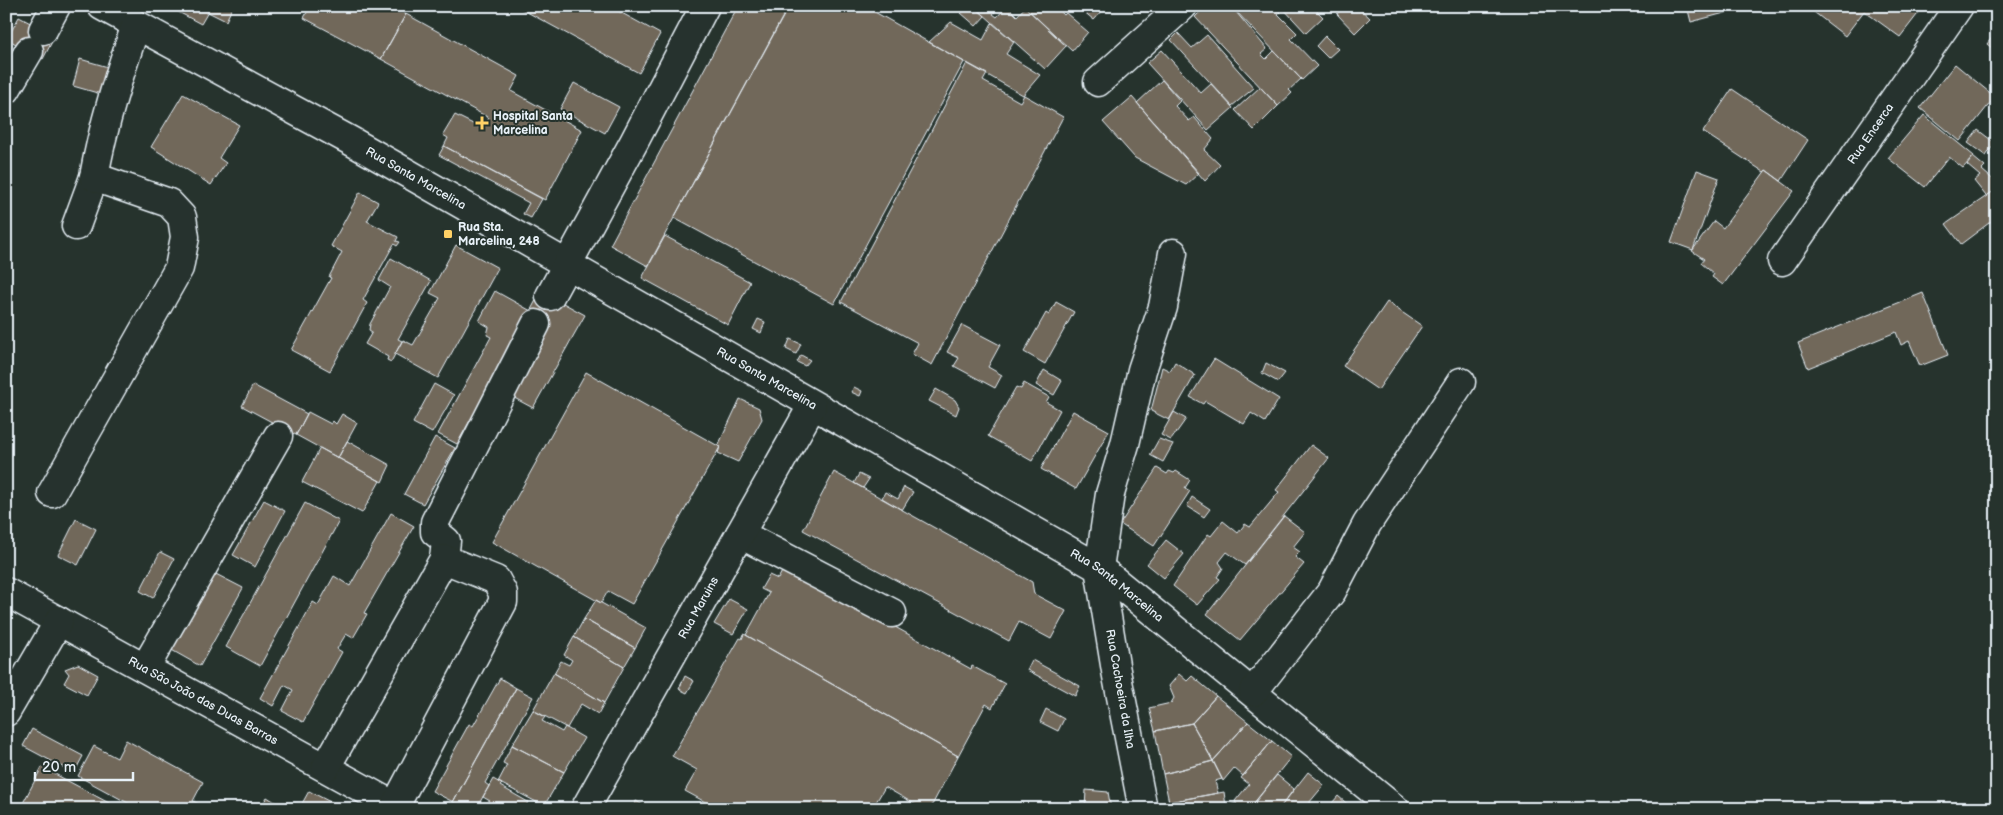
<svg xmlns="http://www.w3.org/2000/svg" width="2003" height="815" font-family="'Balsamiq Sans',sans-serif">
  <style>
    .building { fill: #71675a; stroke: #e8f1f8 }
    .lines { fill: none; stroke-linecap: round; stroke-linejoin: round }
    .minor-casing { stroke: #e8f1f8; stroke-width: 31 }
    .minor { stroke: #26332d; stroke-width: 28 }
    .poi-dot { fill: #ffd166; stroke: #26332d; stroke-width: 2 }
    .labels { text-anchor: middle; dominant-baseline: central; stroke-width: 4; stroke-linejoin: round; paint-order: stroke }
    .poi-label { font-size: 12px; font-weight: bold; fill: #e8f1f8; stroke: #26332d; text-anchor: start }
    .street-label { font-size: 12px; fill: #e8f1f8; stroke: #26332d }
  </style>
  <rect width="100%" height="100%" fill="#26332d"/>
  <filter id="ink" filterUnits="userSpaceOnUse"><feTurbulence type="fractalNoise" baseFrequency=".02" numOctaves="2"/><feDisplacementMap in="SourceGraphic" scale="10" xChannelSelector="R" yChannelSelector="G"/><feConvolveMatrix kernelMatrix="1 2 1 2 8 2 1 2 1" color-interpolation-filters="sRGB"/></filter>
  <g filter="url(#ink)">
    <path class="building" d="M167,6H201L209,10L212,6H233L226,21L208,12L201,24Z
      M310,6H392L406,14L381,59L304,18Z
      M516,6H609L660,34L639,73Z
      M738,6L788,7L648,266L610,245Z
      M864,6L964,62L834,304L674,218L789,6Z
      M970,6H974L985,16L976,26L961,13Z
      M974,6H1000L993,14L997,17L1007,6L1017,16L1025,7L1066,46L1045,69Z
      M1024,6H1066L1061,12L1064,15L1066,13L1088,32L1072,51Z
      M1077,6H1107L1094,20Z
      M1206,6H1231L1267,49L1261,54L1266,59L1274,51L1301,79L1289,90L1292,93L1278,106L1195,17Z
      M1231,6H1274L1280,12L1278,14L1297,33L1291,39L1317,66L1302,80Z
      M1281,6H1312L1323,17L1306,33Z
      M1345,6H1357L1370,18L1355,33L1337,14Z
      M1687,6H1731L1732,11L1691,22Z
      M1806,6H1924L1900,37L1864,11L1845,36Z
      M406,14L519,76L511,91L582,130L545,200L444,146L448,138L443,135L455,115L483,129L489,118L381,59Z
      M19,17L55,36L43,59L7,39Z
      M951,22L983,40L992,23L1014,42L1006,54L1040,75L1023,95L929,42Z
      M1997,31V52L1987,44Z
      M1178,33L1192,48L1207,35L1254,88L1232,106L1171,40Z
      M1325,36L1338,49L1328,58L1316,46Z
      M1162,50L1201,93L1211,84L1233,108L1208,130L1147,63Z
      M80,59L115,69L108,96L73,86Z
      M967,63L987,74L983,81L1020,102L1024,95L1063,117L932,365L912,354L918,343L841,302Z
      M1955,64L1995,97L1960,141L1920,108Z
      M1162,80L1180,101L1175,106L1189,121L1194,117L1213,139L1204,150L1220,165L1205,181L1137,103Z
      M574,83L619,107L605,133L560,109Z
      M1260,87L1278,106L1254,130L1235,110Z
      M1732,89L1808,140L1781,181L1766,170L1764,172L1703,132Z
      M183,94L239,125L219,158L226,163L211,185L151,147Z
      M1132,97L1199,173L1186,185L1135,158L1103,122Z
      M1924,115L1974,156L1963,168L1949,157L1925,187L1888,158Z
      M1978,130L1995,143L1986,156L1968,143Z
      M444,146L542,199L531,218L523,214L529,203L439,155Z
      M1973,157L1985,167L1982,170L1997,183V189L1986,196L1974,181L1980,176L1967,165Z
      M1697,170L1719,178L1693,250L1671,242Z
      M1766,170L1794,191L1723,285L1712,277L1714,274L1701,263L1704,259L1692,251L1714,221L1723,228Z
      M1997,189V217L1961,244L1946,224Z
      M360,192L378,202L367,221L398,237L396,241L400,242L397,246L394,244L363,300L367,303L330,371L291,350L331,278L329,277L342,252L331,246Z
      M665,236L750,282L728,325L642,278Z
      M456,245L498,268L438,378L395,354L403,340L413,345L440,298L430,293Z
      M391,258L431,281L398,339L402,341L391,362L387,360L388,357L365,344L372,332L369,330L370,324L390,287L379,280Z
      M495,291L531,311L457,444L438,434L491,337L487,335L489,327L479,321Z
      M541,291L585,315L533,408L505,393L526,319Z
      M1923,293L1948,355L1920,366L1909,341L1901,345L1896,332L1808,368L1798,343Z
      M1056,302L1074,312L1045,364L1024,352L1046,313L1049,315Z
      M1387,302L1422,326L1378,390L1343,366Z
      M758,319L765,322L761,333L753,329Z
      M962,325L1000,345L988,367L1002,375L995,388L954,366L959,358L947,352Z
      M790,339L801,344L796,354L786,349Z
      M801,355L810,360L805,366L797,362Z
      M1214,359L1279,399L1265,422L1251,413L1244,424L1205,401L1203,404L1190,397Z
      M1175,362L1195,375L1169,420L1151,411L1162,367L1170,371Z
      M1266,363L1285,373L1278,382L1262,373Z
      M1044,370L1062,381L1054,395L1036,385Z
      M586,372L720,447L632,604L608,591L601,603L492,542Z
      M1024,383L1049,397L1046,402L1060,410L1032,461L988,436L1016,387L1021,389Z
      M434,384L454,395L432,433L413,423Z
      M253,385L307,414L296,435L242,406Z
      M854,387L862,391L860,396L851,392Z
      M936,389L955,400L959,407L956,415L929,401Z
      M740,399L759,408L762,419L738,462L718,453L720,447L718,446Z
      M1073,411L1109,431L1076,489L1041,469Z
      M308,412L331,424L333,421L336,424L342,414L357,423L338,458L296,435Z
      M1174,412L1186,419L1171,440L1161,435Z
      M435,437L455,448L423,504L404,494Z
      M1159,439L1173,444L1163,462L1150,455Z
      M347,441L390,465L382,482L338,458Z
      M1311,445L1329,458L1245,565L1227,552L1219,562L1223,568L1217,577L1220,579L1197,605L1173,586L1208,534L1211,536L1223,521L1238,533L1245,524L1250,527L1279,492L1276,490Z
      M320,448L380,481L362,513L302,482Z
      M1157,468L1167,474L1169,471L1174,473L1176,471L1190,480L1185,488L1190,491L1154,546L1120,524Z
      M834,472L1032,582L1034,594L1066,611L1051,639L1019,622L1009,641L803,530Z
      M859,474L869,479L863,488L854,483Z
      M904,487L913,492L902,510L882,498L885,492L898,499Z
      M1192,497L1210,509L1204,517L1187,506Z
      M264,500L285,511L255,567L233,555Z
      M305,503L339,521L260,666L226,647Z
      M391,513L414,526L364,613L367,614L353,638L346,634L337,649L342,652L303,722L282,711L293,690L284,685L273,706L260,698L313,602L318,605L334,576L350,586Z
      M1284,516L1305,532L1293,547L1300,552L1295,557L1304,564L1240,640L1207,614Z
      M76,519L96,529L78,565L58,555Z
      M1166,540L1184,554L1164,578L1147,564Z
      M160,552L174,559L153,598L140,591Z
      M785,566L971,669L972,666L1005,684L992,708L986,704L958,756L746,635L769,593L761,589L769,575L778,579Z
      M210,571L243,588L200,666L168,648Z
      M729,599L748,609L733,634L714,624Z
      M596,600L646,628L635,648L584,619Z
      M584,619L635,648L624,667L574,637Z
      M744,634L958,756L930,809H923L885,787L872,809H718L685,791L697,770L672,756L740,638L742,639Z
      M574,637L624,667L604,703L554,673L561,661L569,665L572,660L564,655Z
      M1032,660L1080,686L1075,696L1027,670Z
      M78,664L98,675L87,695L64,683L69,674L65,669Z
      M554,673L604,703L598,714L581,704L567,728L533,710Z
      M1179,674L1187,681L1192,676L1216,696L1192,723L1155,731L1149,708L1171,703L1174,698L1169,686Z
      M685,676L694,681L687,693L679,689Z
      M500,678L516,688L453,802L432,791L469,724L473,726Z
      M516,688L533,697L485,783L489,786L476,809H464L453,802Z
      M1216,696L1248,722L1213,761L1192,723Z
      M1046,709L1064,719L1058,731L1040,722Z
      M533,710L545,717L542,721L562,732L565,727L584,738L564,772L512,745Z
      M1248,722L1272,741L1243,776L1234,768L1223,781L1213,761Z
      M1192,723L1213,761L1163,774L1155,731Z
      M32,729L83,756L74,773L23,746Z
      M126,740L203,782L193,801L208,809H139L78,776L94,746L117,758Z
      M1272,741L1291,757L1249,809H1239L1235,801L1249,784L1241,778Z
      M512,745L564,772L544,806L498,782L507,765L503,763Z
      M1213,761L1222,779L1215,781L1218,793L1169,802L1163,774Z
      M42,767L120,809H33L23,803Z
      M1308,772L1324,785L1304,809H1279Z
      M1277,775L1294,789L1279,809H1253L1251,807Z
      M493,779L502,784L500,786L528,802L524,809H486L490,801L483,797Z
      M1086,790L1108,792L1111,809H1085Z
      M309,791L338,806L337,809H299Z
      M1224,792L1226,806L1236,803L1239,809H1170L1169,802Z
      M1338,796L1353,809H1327Z
      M267,797L280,805L284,809H260Z
      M636,801L650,809H632Z
      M1310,802L1317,809H1304Z
      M23,803L33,809H20Z
      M295,803L300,806L299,809H291Z"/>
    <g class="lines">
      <g class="minor-casing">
        <g id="minor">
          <path id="s1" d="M102,6L351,141L1099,568L1395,809"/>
          <path d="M43,30L56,6"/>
          <path d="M1098,82L1183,6"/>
          <path d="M6,90L29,51"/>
          <path d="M76,226L94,177"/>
          <path id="s2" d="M1782,261L1959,6"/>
          <path d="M550,296L634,142L705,6"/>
          <path d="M52,493L179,268L185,237L182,217L169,203L94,177C103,125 119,75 136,25"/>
          <path d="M740,534L892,613"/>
          <path d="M444,559L446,541L435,532V522L536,324"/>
          <path id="s3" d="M6,592L400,809"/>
          <path d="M145,668L278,436"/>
          <path d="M1253,692L1332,591L1367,524L1461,382"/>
          <path d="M6,712L59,621"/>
          <path d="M326,767L444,559L496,580L503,593V602L395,806"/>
          <path id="s4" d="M585,809L812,406"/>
          <path d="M1143,809L1116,671L1099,568L1110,494L1125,444L1142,370L1163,307L1173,253"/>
        </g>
      </g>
      <use href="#minor" class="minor"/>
    </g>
  </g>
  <g class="poi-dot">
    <path d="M479.5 115.5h5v5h5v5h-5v5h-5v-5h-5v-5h5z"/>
    <rect x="443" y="229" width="10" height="10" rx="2.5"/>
  </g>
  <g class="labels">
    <g class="poi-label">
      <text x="493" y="116">Hospital Santa<tspan x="493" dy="14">Marcelina</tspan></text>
      <text x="458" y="227">Rua Sta.<tspan x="458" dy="14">Marcelina, 248</tspan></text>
    </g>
    <g class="street-label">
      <text stroke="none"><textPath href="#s2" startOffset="155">Rua Encerca</textPath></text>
      <text stroke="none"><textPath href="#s1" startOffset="358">Rua Santa Marcelina</textPath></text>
      <text stroke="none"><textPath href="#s1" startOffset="762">Rua Santa Marcelina</textPath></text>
      <text stroke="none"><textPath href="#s1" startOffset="1169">Rua Santa Marcelina</textPath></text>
      <text stroke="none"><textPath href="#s4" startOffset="231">Rua Maruins</textPath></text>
      <text transform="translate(1120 689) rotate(80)">Rua Cachoeira da Ilha</text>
      <text stroke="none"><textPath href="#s3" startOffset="225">Rua São João das Duas Barras</textPath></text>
    </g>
  </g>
  <rect width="2003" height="815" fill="none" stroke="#26332d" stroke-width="25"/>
  <rect x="12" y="12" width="1978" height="790" fill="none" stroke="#e8f1f8" stroke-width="2" filter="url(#ink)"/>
  <path d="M35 772v8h98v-8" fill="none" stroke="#e8f1f8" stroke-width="2.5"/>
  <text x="42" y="772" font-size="15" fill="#e8f1f8" stroke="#26332d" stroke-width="4" paint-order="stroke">20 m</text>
</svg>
